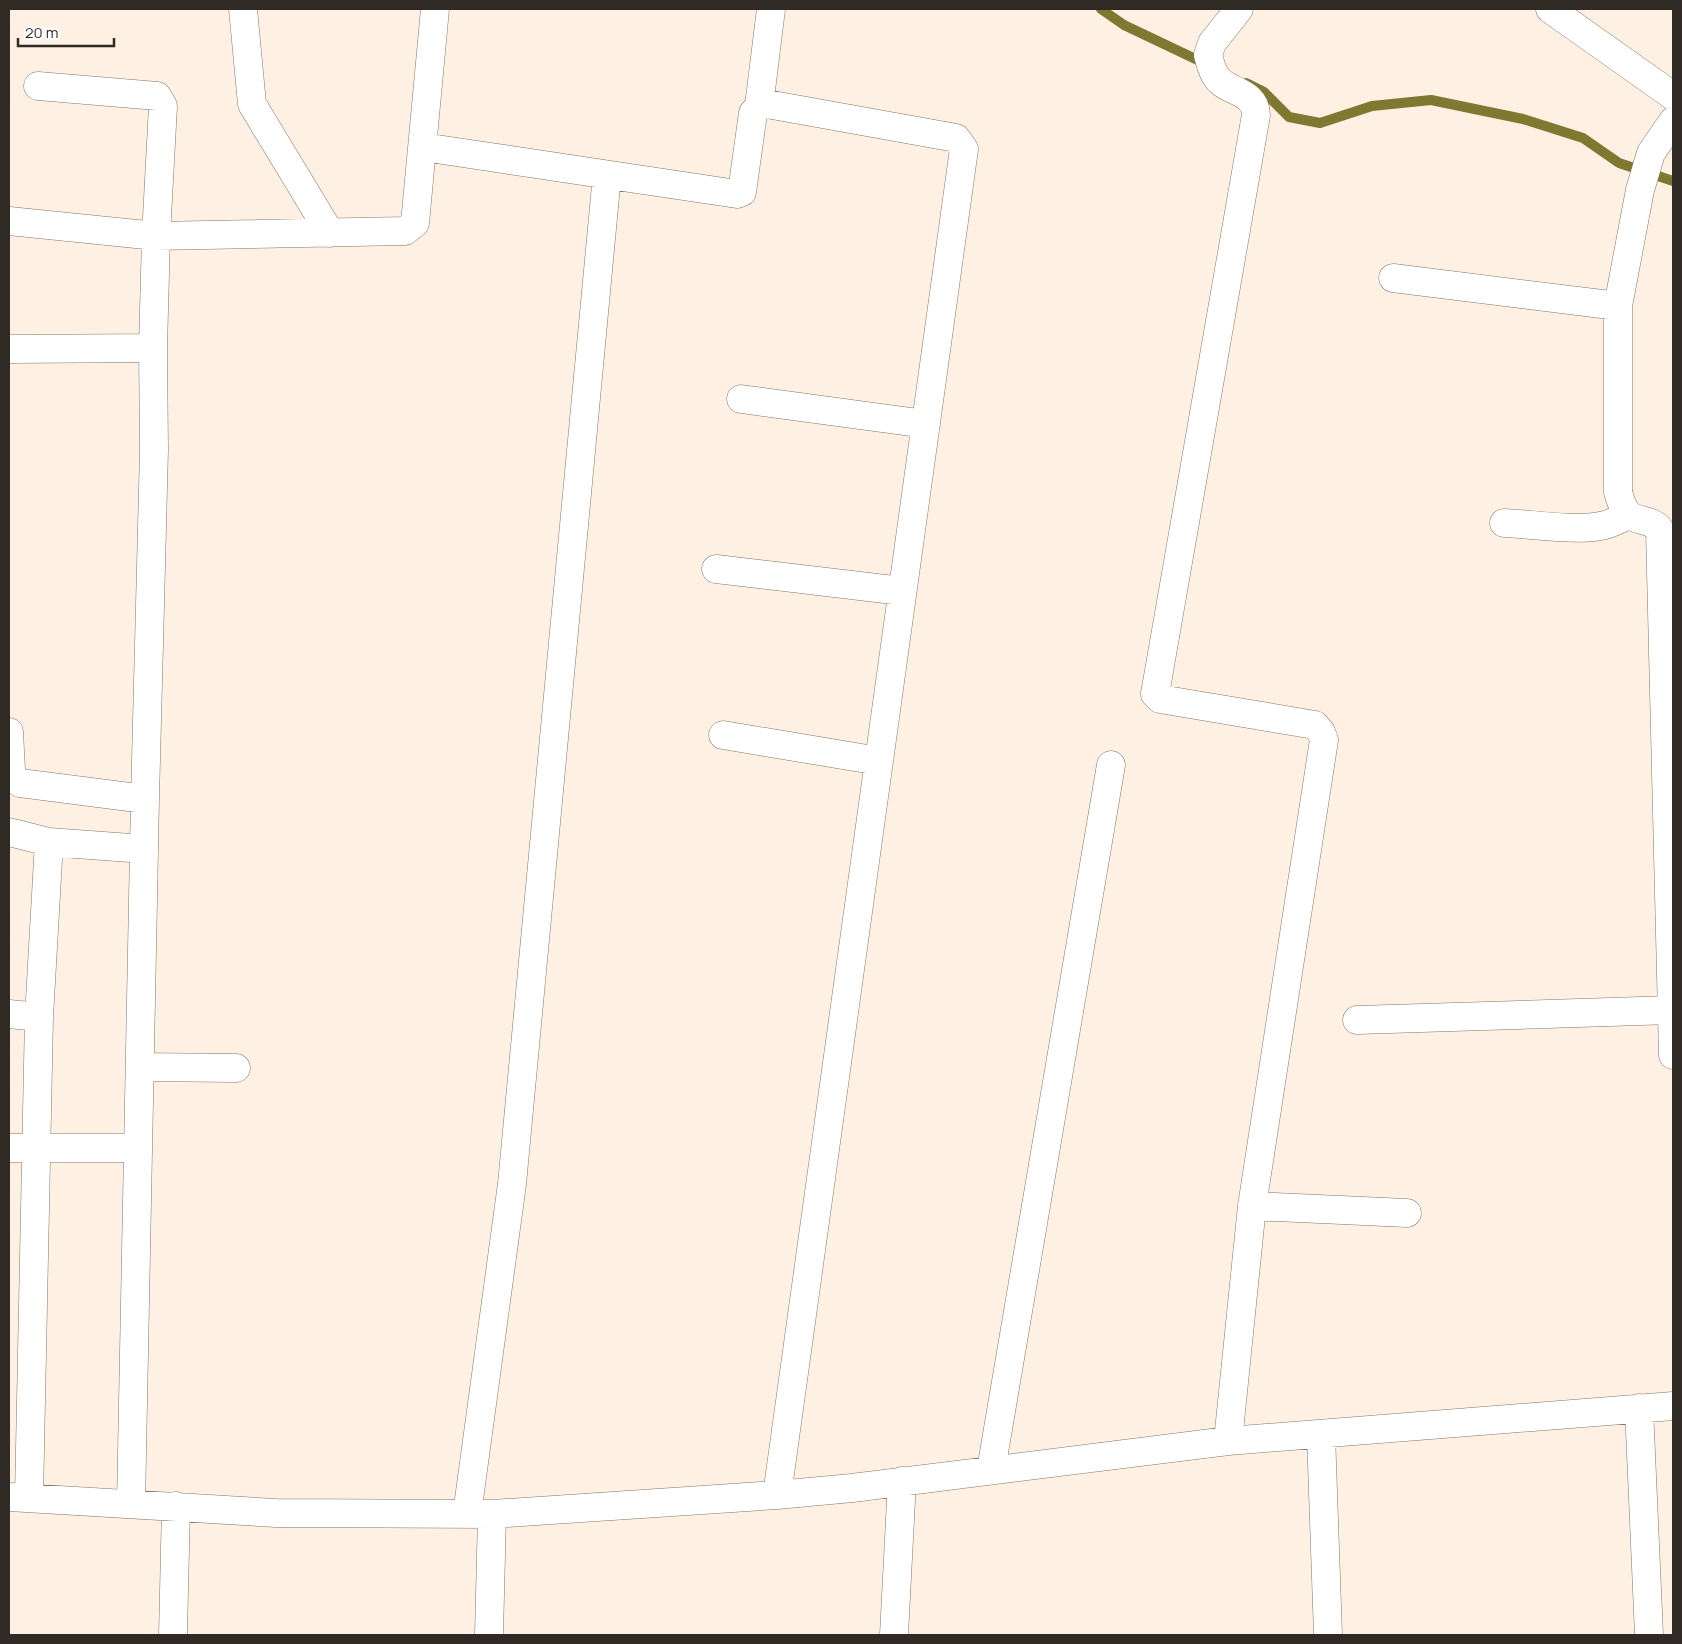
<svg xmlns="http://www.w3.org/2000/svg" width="1682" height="1644" font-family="Manrope,sans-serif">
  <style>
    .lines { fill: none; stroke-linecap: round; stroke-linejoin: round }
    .stream { stroke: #7e7831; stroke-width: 10 }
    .minor-casing { stroke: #837566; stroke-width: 29 }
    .minor { stroke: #fff; stroke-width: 28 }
  </style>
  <rect width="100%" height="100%" fill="#fef1e4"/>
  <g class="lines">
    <path class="stream" d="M1101,9L1124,25L1206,64
      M1246,83L1264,92L1289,117L1320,123L1372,106L1431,100L1523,119L1583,138L1619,163L1673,181"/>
    <g class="minor-casing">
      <path id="minor" d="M243,9L252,104L330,233
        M1550,9L1673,96
        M38,86L157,96L163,106L156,236L153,348L154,450L145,799L131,1504
        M759,106L771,9
        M1673,121L1651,153L1640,190L1618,306V492C1620,499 1623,509 1628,514C1637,522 1653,519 1660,530L1673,1055
        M423,147L737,194L742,192L753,113L759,106L767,104L956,138L964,149L777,1495
        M9,221L156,236L405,231L415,223L435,9
        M1393,278L1618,306
        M9,349L153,348
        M741,399L926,424
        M1504,523C1531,524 1574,531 1600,526C1610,525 1619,519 1629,515
        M716,569L902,591
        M9,732L11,770L13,778L20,783L145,799
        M723,735L879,761
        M9,832L49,842L144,849
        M9,1014L39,1017
        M1357,1020L1672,1010
        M140,1067L236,1068
        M9,1148H138
        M1252,1206L1407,1213
        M1639,1408L1649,1635
        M1321,1434L1328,1635
        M1228,1441L1252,1206L1324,740L1321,732L1315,725L1160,699L1155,694L1256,115C1256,91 1227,92 1217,78C1212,72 1210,62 1208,55L1212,43L1239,9
        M991,1470L1111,765
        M9,1497L276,1513L492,1514L777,1495L852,1488L1228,1441L1673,1406
        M29,1497L39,1017L49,842
        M467,1514L512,1184L607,175
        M173,1635L176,1506
        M489,1635L492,1514
        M894,1635L902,1481"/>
    </g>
    <use href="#minor" class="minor"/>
  </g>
  <rect width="1682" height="1644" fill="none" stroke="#302a24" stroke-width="20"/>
  <path d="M18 38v8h96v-8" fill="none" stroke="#302a24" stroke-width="2.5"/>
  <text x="25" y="38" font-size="15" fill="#302a24" stroke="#ffffff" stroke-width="4" paint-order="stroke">20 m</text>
</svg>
